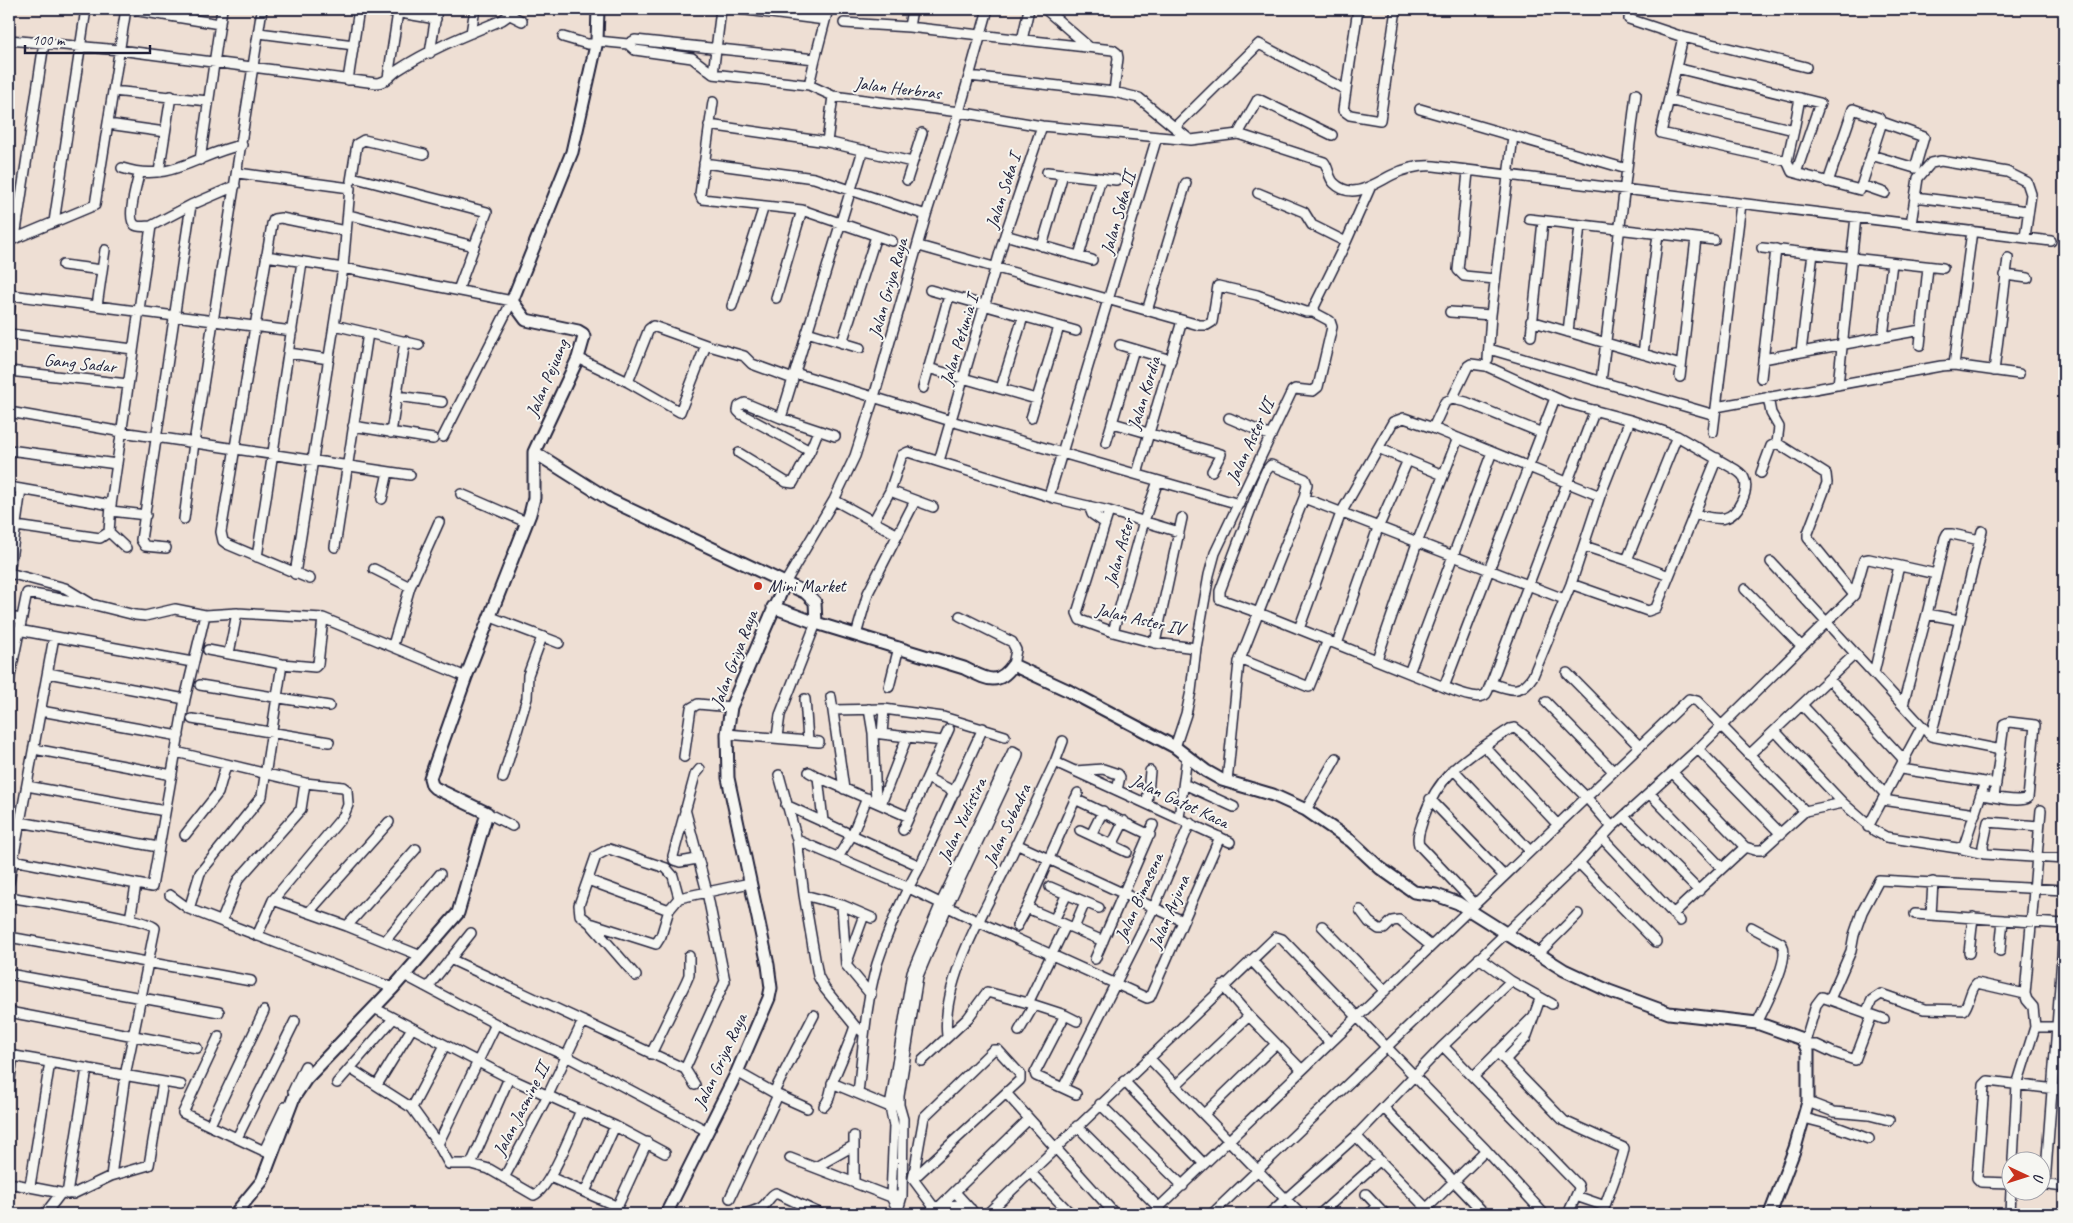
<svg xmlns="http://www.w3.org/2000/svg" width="2073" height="1223" font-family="Caveat,sans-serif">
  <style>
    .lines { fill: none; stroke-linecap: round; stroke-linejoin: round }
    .minor-casing { stroke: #22223b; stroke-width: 12 }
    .tertiary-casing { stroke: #22223b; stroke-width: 15 }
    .minor { stroke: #f6f6f2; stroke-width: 9 }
    .tertiary { stroke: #f6f6f2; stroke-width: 11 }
    .poi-dot { fill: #c8321e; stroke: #f6f6f2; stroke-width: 2 }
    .labels { text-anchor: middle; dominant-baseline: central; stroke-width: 4; stroke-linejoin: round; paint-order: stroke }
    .street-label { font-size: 18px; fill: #22223b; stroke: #f6f6f2 }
    .poi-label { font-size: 18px; fill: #22223b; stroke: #f6f6f2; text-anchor: start }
  </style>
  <rect width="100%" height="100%" fill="#eedfd4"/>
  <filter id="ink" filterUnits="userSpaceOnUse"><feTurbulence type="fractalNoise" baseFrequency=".02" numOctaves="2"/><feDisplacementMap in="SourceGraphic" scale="10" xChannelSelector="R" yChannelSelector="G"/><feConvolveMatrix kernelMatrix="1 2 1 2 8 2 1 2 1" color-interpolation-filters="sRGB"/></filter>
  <g filter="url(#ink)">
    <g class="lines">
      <g class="minor-casing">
        <path id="minor" d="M126,9L220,24
          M377,9L436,19
          M739,9L825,20
          M1045,9L1089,47
          M1358,9L1343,110L1350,115L1380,120L1396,9
          M1630,9L1629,19L1683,37L1806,67
          M510,15L522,21
          M844,23L909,27L1113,50L1117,53L1118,58L1114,92
          M909,27L912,9
          M259,33L354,45
          M471,33L475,9
          M563,37L587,44H593L597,41L628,44L635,50L692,58L713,74L809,85
          M1683,37L1661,133L1787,161L1792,172L1860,190L1882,122L1879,118L1853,109L1828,182
          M9,40L119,50L376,83C387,83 390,75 398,70C430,49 468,34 502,20L512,13L513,9
          M1022,40L1029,9
          M628,44L635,40L815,59L809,85L833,96L959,112L1042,126L1191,140L1238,134L1324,162C1329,168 1328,177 1334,183C1352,201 1374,184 1392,175C1404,169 1420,165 1434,166L2051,241
          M430,53L437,9
          M815,59L828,9
          M1676,68L1820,103L1796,173
          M713,74L721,9
          M969,76L1114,92L1139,98L1190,140
          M388,78L398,12
          M348,80L359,9
          M113,91L208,101
          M1669,100L1794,130L1787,161
          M713,102L700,194L702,199L802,210L892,241
          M1420,109L1627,169
          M108,124L165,132
          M709,125L827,142L912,162
          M1175,127L1259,44L1346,90
          M1794,130L1800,98
          M1238,134L1258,99L1332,135
          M827,142L833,96
          M1871,155L1915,168L1924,137L1882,122
          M200,160L222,9
          M704,163L814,178L926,215
          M122,168C171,184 198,153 242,145
          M159,172L171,96
          M1047,172L1116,180
          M1468,172L1458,270L1464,276L1495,279
          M238,173L350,188L343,268L295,574
          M139,174C137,184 126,219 135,225C139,228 146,226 151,226
          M352,177L487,212L458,290
          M907,180L922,133
          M351,181L357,144L364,140L424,154
          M1862,185L1885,193
          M1258,193L1304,212L1312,225L1346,242
          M1915,197L2028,211
          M349,215L474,246
          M1529,219L1714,240
          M54,222L86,9
          M1911,224L1918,178L1931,163L1941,161L2007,172L2027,182L2031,194L2025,237
          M1005,235L1092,260
          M15,238L44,43
          M9,241L95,205L126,9
          M919,246L1199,325H1207L1212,322L1218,286L1257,295L1306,312H1314
          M1042,246L1063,174
          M1762,248L1943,268
          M266,256L343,268L512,301L443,437
          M1079,256L1101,178
          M63,265L102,270
          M2005,275L2028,278
          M930,290L1076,331
          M9,294L11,295L9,313
          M11,295L292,331
          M776,298L802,210
          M97,306L105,250
          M732,306L764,206
          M1147,311L1186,183
          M1450,312L1491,315
          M1531,321L1681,365
          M334,325L419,345
          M807,332L860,348
          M1568,332L1580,225
          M9,334L133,349
          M1531,336L1543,221
          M1883,337L1892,263
          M842,343L876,236
          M1120,345L1171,360
          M1920,345L1928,267
          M1489,349L1715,415
          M1801,352L1813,253
          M289,353L329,359
          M1643,354L1658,234
          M578,358L628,382L680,412L706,345
          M1488,359L1491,315L1513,136
          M1763,359L1921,330
          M1954,365L1972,231
          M928,368L1036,399
          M9,371L128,384
          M1994,371L2008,258
          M795,373L951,421L1239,504
          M1680,377L1696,238
          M1761,378L1776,249
          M628,382L649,329L653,326L706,345L744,356L752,364L793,379
          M1601,382L1636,94
          M1838,385L1856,217
          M923,388L949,296
          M1001,388L1023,317
          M397,396L442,402
          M1768,397L1771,413L1779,427L1777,443
          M1452,399L1468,366L1471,364L1486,366L1567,403L1630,420L1677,436L1736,470C1739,472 1743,475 1744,478C1750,490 1738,515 1725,518C1715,520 1703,516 1694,514
          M1716,407L1941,366L1954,365L2019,374
          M9,412L122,432L410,475
          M781,418L863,150
          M1031,418L1059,327
          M1229,418L1271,436
          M1113,423L1221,454L1212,471
          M353,426L433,439
          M1433,428L1445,402L1452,399L1466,402L1542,433
          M1713,432L1741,204
          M391,433L405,341
          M1677,436L1627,560L1669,576L1717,458
          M1106,443L1134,349
          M1378,448L1443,475
          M9,450L117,464
          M810,451L741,414L738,411L739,406L745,403L781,418L835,436
          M739,453L786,482L793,483L810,451L818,431
          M939,461L1005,235L1042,126
          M1761,473L1771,446L1777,443L1826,474L1827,483L1808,533V538L1854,595
          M1137,474L1182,321
          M9,487L111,505
          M890,491L933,507
          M461,494L526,522
          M1049,496L1157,137
          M1304,498L1564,599
          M382,499L388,472
          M834,500L898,535
          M1089,506L1092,514L1105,523
          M111,511L146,515
          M1109,511L1077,613L1080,620L1113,632L1155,643L1196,648
          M184,519L194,443L262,9
          M873,522L890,491L902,455L908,452L1054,498L1109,511L1179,532
          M16,526L100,538L109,532L111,505L151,226L191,205L235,186
          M109,532L126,548
          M1584,546L1627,560
          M335,547L368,333
          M166,548L145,546L141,540L191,205
          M257,557L302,262
          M1771,562L1931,736L2001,750
          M374,569L410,587
          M9,573L65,588L90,603
          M9,573L21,489
          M310,579L227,544L223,541L221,532L272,224L274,219L281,218L345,231
          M785,583L834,500L855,456L874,397L926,215L959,112L988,9
          M1571,584L1648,611L1656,608L1669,576
          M1745,589L1801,646
          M1927,614L1959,620
          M960,616L1012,642L1016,650L1013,665
          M9,617L21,619
          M491,617L559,643
          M1299,629L1341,513L1393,422L1404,418L1433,428L1600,496
          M18,630L192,662
          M1113,632L1144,521L1158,481
          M856,635L868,593L915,501
          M1155,643L1182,518
          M1337,644L1378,528L1408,460
          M393,645L410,587L439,522
          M208,650L282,664L315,667L318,664L323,618
          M229,653L237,613
          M1240,659L1309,687L1328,640
          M1377,659L1417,543L1458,438
          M48,673L185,699
          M1409,673L1492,452
          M1567,673L1639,746
          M1874,673L1899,566
          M1829,679L1905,761
          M9,681L27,593L95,605L135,615L145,616L175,609L205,615L237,613L323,618L466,677
          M1491,683C1510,690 1521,695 1533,676L1571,584L1600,496L1630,420
          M200,685L329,706
          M889,687L899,647
          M1444,687L1555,398
          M831,697L844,789
          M805,699L808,740
          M1546,702L1613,771
          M1802,705L1886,795
          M1903,705L1927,614L1945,538L1947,534H1952L1980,540
          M869,709L873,733L876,802
          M833,710L884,709L943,717L1005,736
          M41,711L179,736
          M192,719L329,742
          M1775,731L1843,803L1875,831L1886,837L1957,848L1964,846L1985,782L1996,784
          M873,733L943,741
          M727,734L819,742
          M882,734L884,709
          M1931,736L1982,531
          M777,737L780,715L816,623
          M1175,747L1186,714L1191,691L1196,648L1209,575L1215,553L1292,391L1295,389L1313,391L1318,387L1332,327L1330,321L1315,313L1314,307L1346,242L1370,188
          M1485,747L1557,824
          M34,749L172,775
          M1698,749L1781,834
          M1013,751L1018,754L1017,758L947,907L918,976L899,1096V1105L903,1119L902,1196L898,1210L891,1197L894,1126L890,1107L912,972L941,903Z
          M176,752L305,783L343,787L347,790L348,805L344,815L273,900L257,936
          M1749,755L1855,654
          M684,757L691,708L698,704L731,707
          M1055,762L1230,842
          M1453,769L1530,851
          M1901,769L1985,782
          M1075,771L1103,769L1118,774L1120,777L1117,790
          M809,772L818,777L823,821
          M1673,773L1745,847L1755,850H1762L1805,811L1843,803
          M779,775L797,840L804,895L818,976L825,989L855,1026L864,1033
          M818,777L909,817
          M503,778L527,698L528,675L542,637
          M927,778L955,792
          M1227,782L1239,662L1304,498L1307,484L1305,479L1271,465L1266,471L1261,482L1220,591V599L1259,613L1444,687C1453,690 1478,702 1486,694C1488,692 1489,686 1491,683L1595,410
          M1184,784L1234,807
          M27,786L165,811
          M1650,794L1722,868
          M1982,795C1993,797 2019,803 2028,798L2035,725L2009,722L2004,724L1994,797
          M1075,799L1150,835
          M1430,799L1504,876
          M1883,800L1975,814
          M881,804L907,737
          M1147,804L1150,771
          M786,805L920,866
          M1306,810L1336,758
          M487,813L512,826
          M1624,816L1699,891
          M1179,818L1187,756
          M20,822L158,847
          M1868,827L1922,726
          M903,830L949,729
          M1080,830L1127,852
          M185,835L218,793L226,765
          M1091,835L1103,811
          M1602,838L1680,921
          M797,840L907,887L979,922L1147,998L1150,997L1220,837
          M1016,844L1183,921
          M1112,845L1124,821
          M1958,848L1985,854L2064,859
          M1984,854L1983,846L1988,822L2039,826
          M838,857L852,835L867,798
          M697,859L680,862L674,860L673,856L695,775L700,769
          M13,860L152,887L185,699L205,615
          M1579,863L1656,942
          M588,880L669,910
          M9,882L54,637
          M1050,887L1099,908
          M170,895L189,909L393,988
          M804,895L842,905L872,918
          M9,897C30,901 146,917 155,928L125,1076L111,1176
          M679,898L673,876L666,868L609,849L596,856L579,905L580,915L590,923L656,944L661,936L669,910L679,898L750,883
          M273,900L347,926L421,956
          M1475,904L1419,845C1416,836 1421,828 1423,819C1439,771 1471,755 1510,729L1515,728L1524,735L1587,798L1612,827
          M842,905L846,965L871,995
          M1027,908L1103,941
          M189,909L200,873L262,796L282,664
          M1360,910L1369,922L1379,929H1384L1392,921L1399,920L1431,946
          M309,912L389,822
          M1673,914L1745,847
          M1915,914L2064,924
          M1931,915L1933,882
          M130,919L136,885
          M222,920L238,880L301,809L305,783
          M1054,920L1067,894
          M590,923L636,976
          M347,926L416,849
          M1017,926L1027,908L1078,793
          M1322,926L1385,991
          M1751,927L1781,943C1793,956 1764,1008 1757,1023
          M1074,928L1085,902
          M9,937L251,981
          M385,941L440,874
          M2000,951L2003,920
          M1969,953L1973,917
          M1537,955L1578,914
          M1479,958L1511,981L1552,1004
          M450,959L685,1069L695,1085
          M1095,959L1153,825
          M1251,960L1330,1043
          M847,962L864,915
          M9,974L219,1012
          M404,975L496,1024L566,1056L707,1131
          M1223,986L1249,1016L1302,1070
          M428,987L471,933
          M1830,999L1851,951L1854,935L1862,912L1879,880L2064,890
          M1028,1003L1066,925
          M374,1008L509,1078L615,1126L665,1153
          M9,1012L197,1048
          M1866,1013L1872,1000L1881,994L1924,1009L1964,1010C1970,1002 1970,989 1977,983L2025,994
          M2035,1027H2064
          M1019,1031L1034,1005
          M219,1036L183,1113L264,1151
          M947,1036C941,984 982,915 1005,869C1022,833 1038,798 1055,762L1063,741
          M1805,1042L1816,1005L1822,997L1884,1019
          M1806,1045H1817L1834,1053L1855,1060L1872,1015
          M1443,1046L1578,1185L1579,1189L1568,1214
          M1497,1052L1564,1121L1624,1148C1625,1154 1608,1195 1605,1206L1576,1196
          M651,1054L686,982L689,975V956
          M9,1055L181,1085
          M1149,1058L1300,1214
          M1505,1060L1526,1038L1540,999
          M922,1061L968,1018L987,992L1028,1003L1065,1015
          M351,1069L412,1108L438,1144L449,1164H471L489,1169L534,1195C549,1190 574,1127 581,1110
          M685,1069L725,981L707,892L685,809
          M737,1072L778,1095L807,1108
          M1473,1077L1533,1017
          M1124,1081L1204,1164
          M337,1083L393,1019
          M832,1083L890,1107L895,1106
          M9,1085L13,1056
          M377,1085L412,1028
          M1175,1086L1249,1016
          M1063,1088L1036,1076L1035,1073L1065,1015L1077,1021
          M293,1091L305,1066
          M774,1092L814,1015
          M858,1093C863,1051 865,1006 877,964C887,932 903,896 920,866L983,728
          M1006,1093L1115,1214
          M1076,1094L1063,1088L1154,907L1190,823
          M1808,1102L1834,1112L1869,1115L1889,1120
          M1100,1104L1183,1186
          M824,1106C831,1099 830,1091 833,1081C840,1063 849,1045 855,1026
          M412,1108L445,1045
          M1384,1108L1485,1214
          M1204,1114L1276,1044
          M1804,1118L1831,1125L1869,1139
          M210,1125L264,1011
          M1077,1126L1159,1208
          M1356,1136L1432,1214
          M237,1138L295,1021
          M438,1144L496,1024
          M269,1153L264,1151L285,1107
          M790,1158L891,1197L897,1196
          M2013,1160L2017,1085L2035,1027L2033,1007L2027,1000L2025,994L2041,810
          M471,1164L509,1078
          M816,1167L853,1146
          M1030,1172L1071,1214
          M550,1177L616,1206L619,1203L647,1142
          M504,1178L548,1095L583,1021
          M913,1179L1020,1080V1074L998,1050H993L924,1117L913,1179L933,1206L939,1207L1029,1119
          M854,1182V1136
          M9,1183L61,1193
          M2010,1183L1981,1182L1977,1178L1984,1085L1988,1081L2064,1090
          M2040,1184L2064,1187
          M2045,1185C2051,1098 2059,1011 2064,924
          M30,1186L50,1062
          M585,1192L615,1126
          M955,1192L975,1214
          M67,1194L87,1069
          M1366,1194L1385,1214
          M730,1198L778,1095
          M940,1207L958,1205L971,1209
          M1426,1209L1486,1150
          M45,1214L61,1193L73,1194L111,1176L149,1165L163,1082
          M743,1214C749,1212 757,1211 762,1207C768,1203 769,1196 776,1193L821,1214
          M987,1214L1276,937L1282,939L1486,1150L1544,1214
          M1152,1214L1689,699L1697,701L1805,811
          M1212,1214L1579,863L1612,827L1698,749L1854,595L1864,560L1869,559L1936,574
          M1269,1214L1356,1136L1443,1046L1511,981
          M1320,1214L1379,1161
          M1369,1214L1377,1206
          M1970,1214H1990
          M2010,1214L2011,1190"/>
      </g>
      <g class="tertiary-casing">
        <path id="tertiary" d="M534,452L610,500L806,593L815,602L816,623
          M773,607L816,623L964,668C985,678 997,688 1013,665L1067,690L1175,747L1206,771L1222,780L1273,795L1306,810L1351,841L1380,868L1414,892L1436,895L1458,903L1564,970L1609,991L1669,1013L1757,1023L1802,1039L1808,1051V1102L1795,1148L1770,1214
          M235,1214L262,1181L294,1097L306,1079L393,988L458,913L487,813L435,788L432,785L430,778L466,677L530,514L534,498V452L578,358L584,337L583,334L578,331L526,320L512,301L572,152L597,41L598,9
          M666,1214L737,1072L769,998L771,988L768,965L728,778L727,734L731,707L785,583"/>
      </g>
      <use href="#minor" class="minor"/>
      <use href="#tertiary" class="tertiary"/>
    </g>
  </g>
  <circle class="poi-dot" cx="758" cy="586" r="5"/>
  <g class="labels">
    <g class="street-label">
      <text transform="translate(898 88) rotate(7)">Jalan Herbras</text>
      <text transform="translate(1003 191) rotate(-72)">Jalan Soka I</text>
      <text transform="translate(1118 213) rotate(-74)">Jalan Soka II</text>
      <text transform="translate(888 288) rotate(-74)">Jalan Griya Raya</text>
      <text transform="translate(959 340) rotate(-73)">Jalan Petunia I</text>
      <text transform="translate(80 363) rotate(6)">Gang Sadar</text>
      <text transform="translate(547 378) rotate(-67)">Jalan Pejuang</text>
      <text transform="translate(1144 393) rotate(-73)">Jalan Kordia</text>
      <text transform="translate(1250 441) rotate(-65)">Jalan Aster VI</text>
      <text transform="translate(1119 552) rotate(-74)">Jalan Aster</text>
      <text transform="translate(1140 619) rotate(13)">Jalan Aster IV</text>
      <text transform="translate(734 659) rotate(-69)">Jalan Griya Raya</text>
      <text transform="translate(1180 801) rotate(25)">Jalan Gatot Kaca</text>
      <text transform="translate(962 820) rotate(-65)">Jalan Yudistira</text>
      <text transform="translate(1007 825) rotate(-65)">Jalan Subadra</text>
      <text transform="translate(1139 897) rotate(-66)">Jalan Bimasena</text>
      <text transform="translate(1169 912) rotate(-67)">Jalan Arjuna</text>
      <text transform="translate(720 1061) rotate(-65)">Jalan Griya Raya</text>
      <text transform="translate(521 1109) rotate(-63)">Jalan Jasmine II</text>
    </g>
    <g class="poi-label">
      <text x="768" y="586">Mini Market</text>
    </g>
  </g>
  <rect width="2073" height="1223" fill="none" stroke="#f6f6f2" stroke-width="30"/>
  <rect x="15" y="15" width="2043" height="1193" fill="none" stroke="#22223b" stroke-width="2" filter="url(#ink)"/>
  <g transform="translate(2026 1176) rotate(94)"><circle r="24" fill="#f6f6f2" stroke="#a1a1a9"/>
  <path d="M0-4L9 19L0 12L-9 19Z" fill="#c8321e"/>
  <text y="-8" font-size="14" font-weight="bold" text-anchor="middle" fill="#22223b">U</text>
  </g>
  <path d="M25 45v8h125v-8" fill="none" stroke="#22223b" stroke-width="2.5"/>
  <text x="32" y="45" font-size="15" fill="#22223b" stroke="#f6f6f2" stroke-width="4" paint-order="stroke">100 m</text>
</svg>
